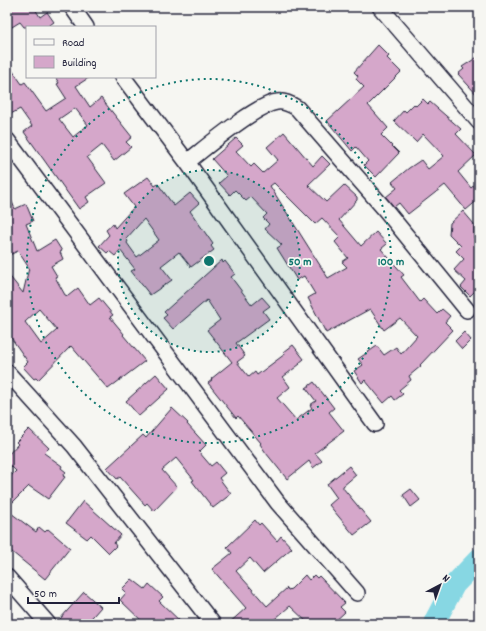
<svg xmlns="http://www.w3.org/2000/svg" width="486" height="631" font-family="Dekko,sans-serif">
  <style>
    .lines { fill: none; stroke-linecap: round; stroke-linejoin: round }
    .river { stroke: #87d7e3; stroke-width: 22 }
    .building { fill: #d5a7ca; stroke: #22223b; fill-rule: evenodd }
    .minor-casing { stroke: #22223b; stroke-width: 18 }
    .minor { stroke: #f6f6f2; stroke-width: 15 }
    .ring { fill: none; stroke: #0f766e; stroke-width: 2; stroke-dasharray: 2 4 }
    .centre { fill: #0f766e; stroke: #f6f6f2; stroke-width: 2 }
    .ring-label { font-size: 12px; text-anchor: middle; font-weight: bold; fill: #0f766e; stroke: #f6f6f2; stroke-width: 3.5; stroke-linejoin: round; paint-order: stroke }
  </style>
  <rect width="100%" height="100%" fill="#f6f6f2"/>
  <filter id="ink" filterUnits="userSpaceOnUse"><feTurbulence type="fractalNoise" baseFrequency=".025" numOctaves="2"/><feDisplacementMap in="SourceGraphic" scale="8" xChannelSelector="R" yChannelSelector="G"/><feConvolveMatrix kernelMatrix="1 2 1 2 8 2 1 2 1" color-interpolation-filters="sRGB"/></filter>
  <g filter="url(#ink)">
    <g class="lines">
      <path class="river" d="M437,624L435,621L454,585L479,559"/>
    </g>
    <path class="building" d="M7,7H34L40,17L47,12L54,22L47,27H24L20,22L7,30Z
      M378,45L389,56L387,58L401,72L368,105L388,128L381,135L399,153L376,177L364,165L368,161L356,147L352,151L327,121L364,87L356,79L358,76L354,72Z
      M479,56V97L458,74L464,69L462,67Z
      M7,63L22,84L25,82L46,111L66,98L57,84L59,83L55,77H90L76,86L90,107L101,98L132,137L126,142L131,147L114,161L102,145L87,157L106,183L86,197L89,202L79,209L24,132L32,126L20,109L7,116ZM75,108L88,125L73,137L59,119Z
      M423,99L428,104L430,102L461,129L456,134L476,155L458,172L471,188L479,181V199L466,210L445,185L408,214L399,203L394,207L386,197L397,188L392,182L409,168L421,160L428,169L444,156L423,134L416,142L394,121L404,110L406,112L414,104L416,106Z
      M284,132L313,166L322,156L330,164L308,185L326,202L344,185L357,197V200L339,220L361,246L376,232L387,244L381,249L404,275L401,277L420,302L423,299L437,314L442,309L450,316L445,322L453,330L420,365L421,366L409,376L411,380L399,390L403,394L395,400L392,396L384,403L365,380L362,383L354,371L363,365L358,359L377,346L384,355L396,347L401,354L417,336L400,318L384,330L370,309L326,333L308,298L315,294L304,276L297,280L277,248L282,245L265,229L269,224L263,218L267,214L251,197L246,201L235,190L230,195L219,183L227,176L212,159L236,138L243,145L236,151L251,167L254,164L263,173L278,160L267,147ZM274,183L315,224L322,218L340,237L335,242L348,258L342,262L347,267L328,278L270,186Z
      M148,177L155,186L158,184L174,206L190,193L199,203L190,211L213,244L211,246L214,250L191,267L179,252L161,266L172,280L150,295L131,271L135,269L120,250L115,256L109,251L107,253L99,246L109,235L106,230L113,224L115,228L134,207L124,194ZM144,219L159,240L137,257L127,243L128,241L126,239Z
      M7,190L15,209L26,204L33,221L26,224L37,251L55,240L62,251L60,252L63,259L51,266L57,276L55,277L65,295L68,296L78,288L90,305L99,298L113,315L110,317L124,334L123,335L145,361L108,389L71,346L38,380L36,378L34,379L23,367L28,362L7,332V273L23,293L29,268L18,251L7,256ZM39,309L57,330L41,344L25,322Z
      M463,211L474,224V238L479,242V287L470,296L461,287L466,281L454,270L464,259L456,251L461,246L449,234L450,223Z
      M222,260L223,263L225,261L235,274L231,277L252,305L262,297L270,306L263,311L269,319L236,343L245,356L237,362L249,377L255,372L257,375L285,354L284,352L293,345L304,359L299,363L300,364L283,377L290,387L277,398L296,420L312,408L310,405L316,401L306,388L314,382L334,408L329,412L344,431L315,453L322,461L313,468L309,461L287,479L266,453L260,444L261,443L238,416L236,418L208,383L212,380L211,379L232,362L207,330L220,320L207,300L173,329L163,318L167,315L164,312Z
      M464,332L471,340L462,349L455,341Z
      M156,374L169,389L139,416L126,401Z
      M172,408L188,423L187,424L206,445L199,452L211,466L216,462L225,473L219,478L231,494L213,508L192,481L194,480L176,458L162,470L177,487L154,511L147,503L145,505L120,477L117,479L107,468L143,435L146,438Z
      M29,429L49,448L44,453L62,466L61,468L66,472L63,476L65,477L48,499L29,486L7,508V480L16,471L7,462V456L18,444L16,442Z
      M349,466L356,475L343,486V488L371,522L354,535L329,505L337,498L327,484Z
      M411,489L420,500L411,507L403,495Z
      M83,501L121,535L114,543L116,546L109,553L91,535L87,539L66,523Z
      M7,510L36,532L39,527L45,532L48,529L70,548L45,579L7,548Z
      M255,520L259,525L261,523L277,541L281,536L292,548L263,573L250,558L236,571L267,606L287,588L288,590L291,589L305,575L309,580L314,575L317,578L319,576L345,603L340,607L345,612L332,624H309L290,606L269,624H228L246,608L212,569L232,553L227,547Z
      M132,579L145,589L149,584L163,597L159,601L183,624H145L120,600L126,593L122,589Z
      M84,592L101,607L86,624H65L60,619Z"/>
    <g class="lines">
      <g class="minor-casing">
        <path id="minor" d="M72,7L86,27
          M380,7L479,122
          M123,77L187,162L375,424
          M7,140L278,503L357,593
          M187,162C204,149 257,104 277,102C284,101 290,104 297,108L383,207L467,310
          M7,372L74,446L213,624
          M7,577L48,624"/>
      </g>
      <use href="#minor" class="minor"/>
    </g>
  </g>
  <circle cx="209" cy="261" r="91" fill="#0f766e" fill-opacity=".12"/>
  <g class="ring">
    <circle cx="209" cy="261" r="91"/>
    <circle cx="209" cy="261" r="182"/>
  </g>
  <circle cx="209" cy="261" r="6" class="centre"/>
  <g class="ring-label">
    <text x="300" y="265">50 m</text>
    <text x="391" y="265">100 m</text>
  </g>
  <rect width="486" height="631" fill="none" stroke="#f6f6f2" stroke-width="24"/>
  <rect x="12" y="12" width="462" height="607" fill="none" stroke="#22223b" stroke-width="1.5" filter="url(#ink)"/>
  <rect x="26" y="26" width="130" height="52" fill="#f6f6f2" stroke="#a1a1a9"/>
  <rect x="34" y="39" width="20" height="6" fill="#f6f6f2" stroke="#a1a1a9"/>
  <text x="62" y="46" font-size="12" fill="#22223b">Road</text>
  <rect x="34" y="56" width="20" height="12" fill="#d5a7ca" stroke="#a1a1a9"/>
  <text x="62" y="66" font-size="12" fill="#22223b">Building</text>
  <g transform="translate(440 585) rotate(41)" stroke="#f6f6f2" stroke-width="3" paint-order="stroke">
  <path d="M0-3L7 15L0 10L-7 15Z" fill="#22223b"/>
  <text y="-6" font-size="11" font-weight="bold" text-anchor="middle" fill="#22223b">N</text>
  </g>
  <path d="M28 597v6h91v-6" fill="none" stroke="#22223b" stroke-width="2"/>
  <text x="34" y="597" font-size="12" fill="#22223b" stroke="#f6f6f2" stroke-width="3" paint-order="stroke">50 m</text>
</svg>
